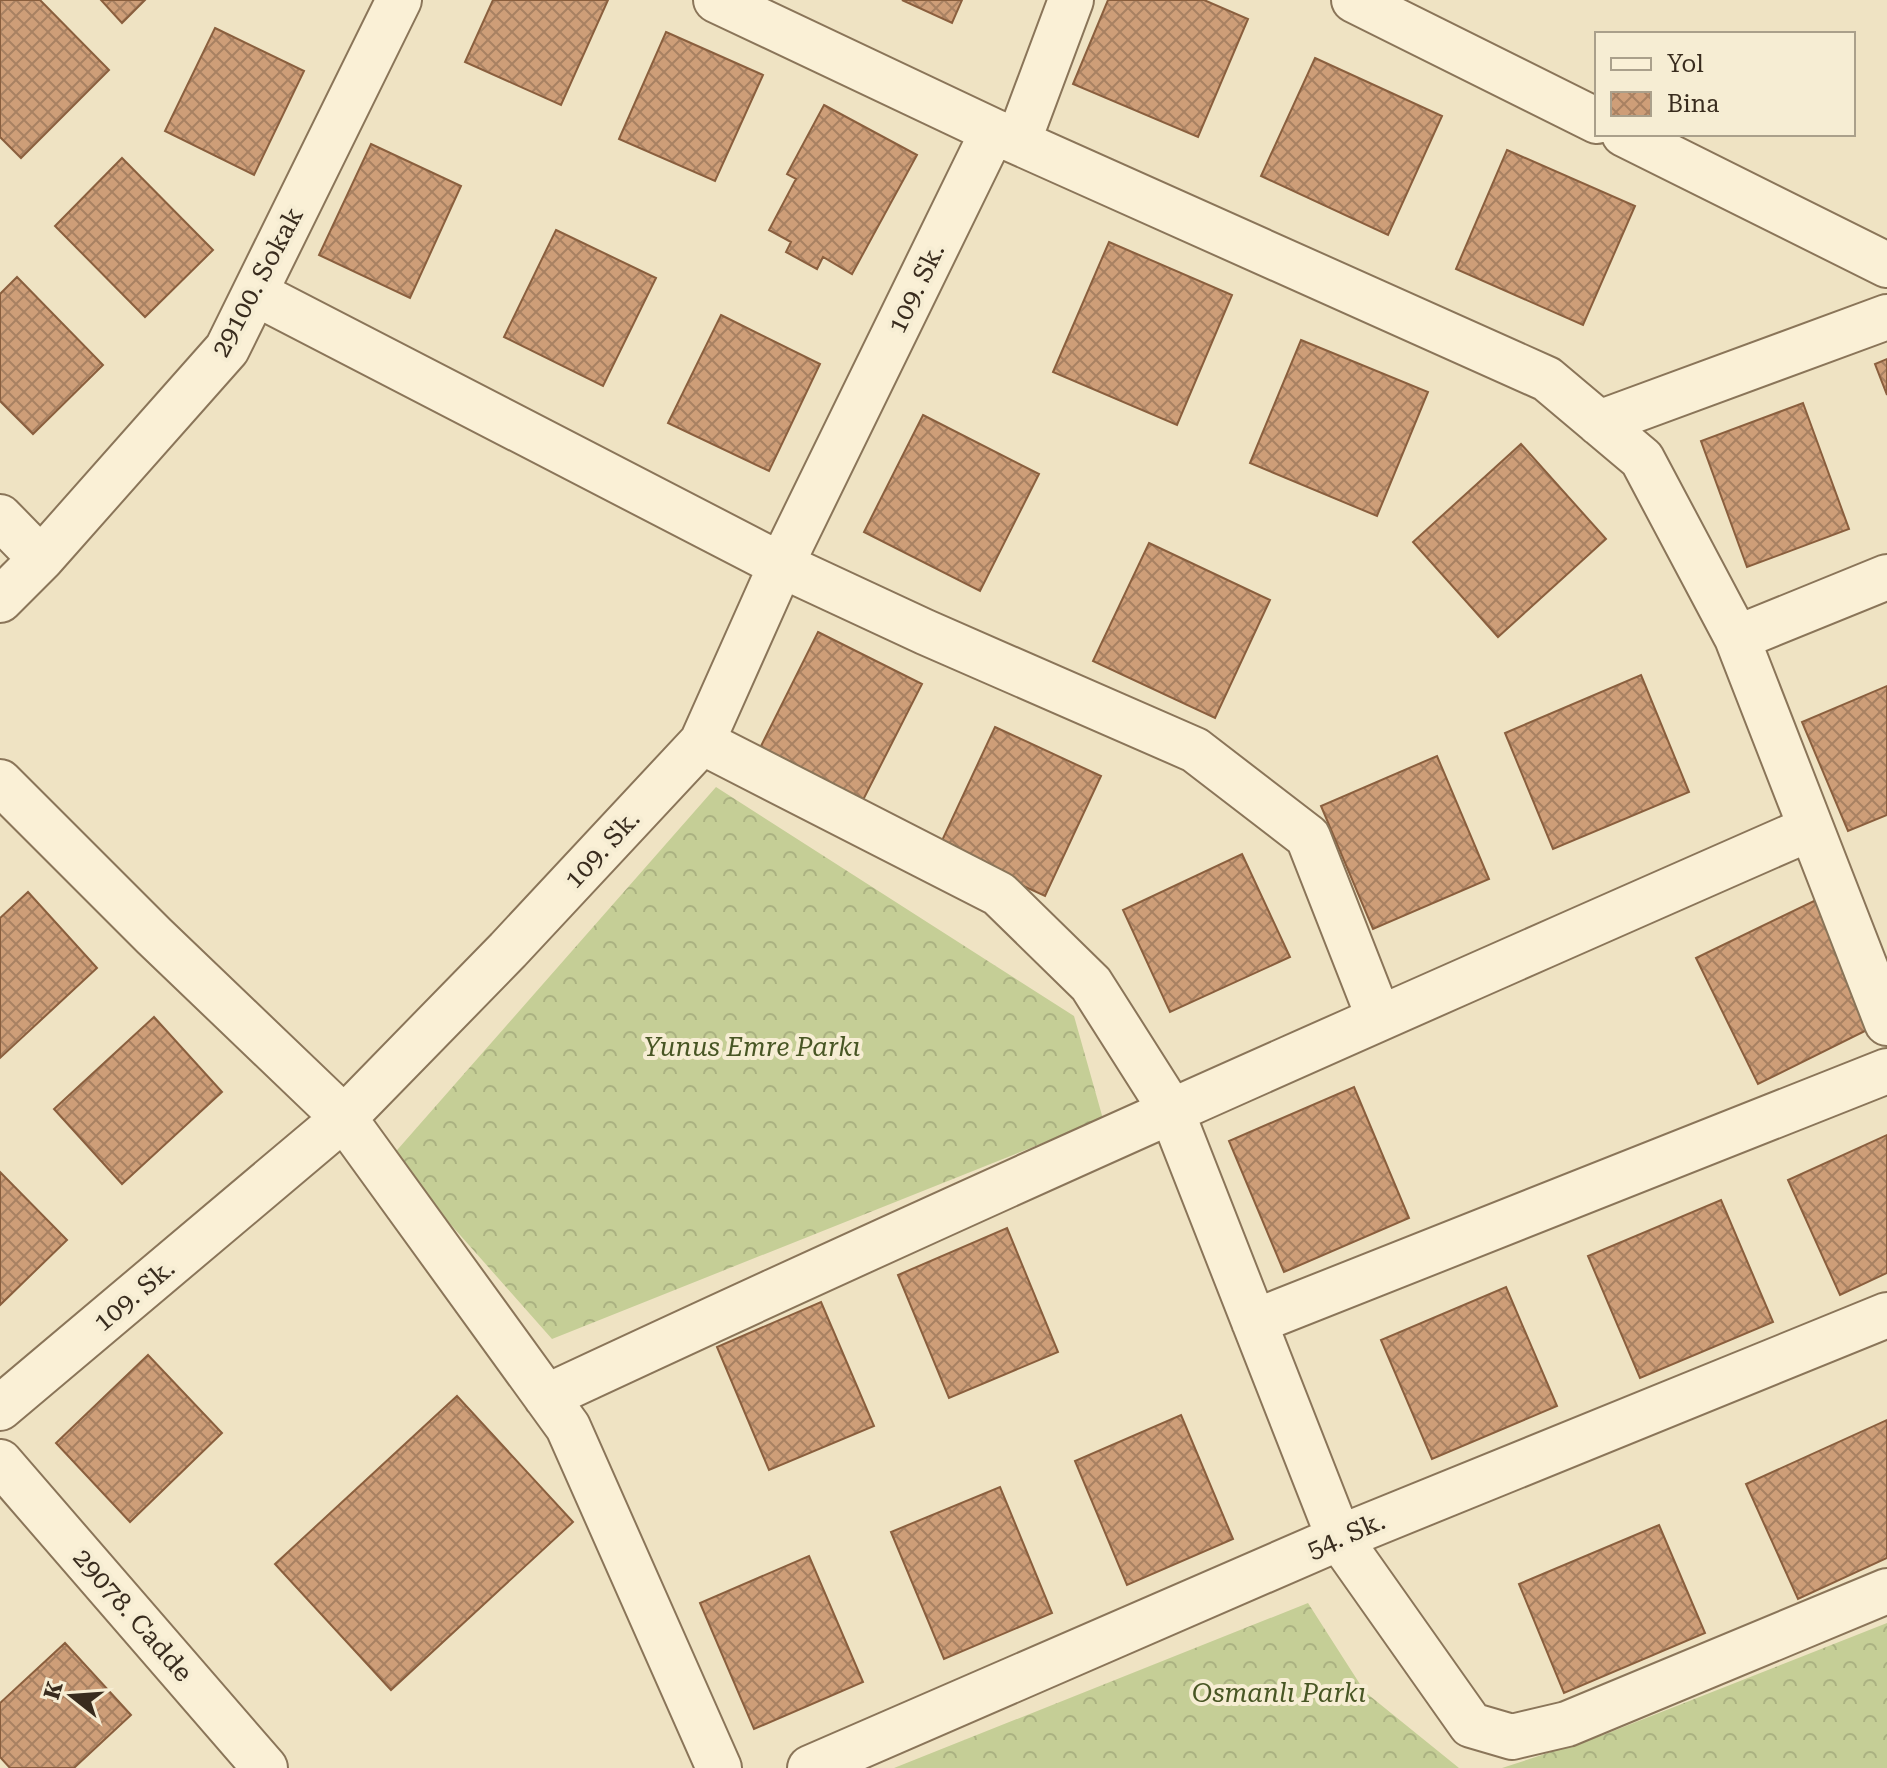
<svg xmlns="http://www.w3.org/2000/svg" width="1887" height="1768" font-family="'Roboto Serif',serif">
  <style>
    .forest { fill: url(#forest-crowns) }
    .building { fill: url(#building-cross-hatch); stroke: #8a5f3e; stroke-width: 2 }
    .lines { fill: none; stroke-linecap: round; stroke-linejoin: round }
    .minor-casing { stroke: #8a7559; stroke-width: 48 }
    .minor { stroke: #faf0d6; stroke-width: 44 }
    .labels { text-anchor: middle; dominant-baseline: central; stroke-width: 8; stroke-linejoin: round; paint-order: stroke }
    .street-label { font-size: 26px; fill: #392c1e; stroke: #f6edd3 }
    .park-label { font-size: 26px; font-style: italic; fill: #485624; stroke: #f6edd3 }
  </style>
  <defs>
    <pattern id="forest-crowns" width="20" height="18" patternUnits="userSpaceOnUse" patternTransform="scale(2)"><rect width="20" height="18" fill="#c5ce96"/><path d="M2 6a3 3 0 1 1 6 0M12 15a3 3 0 1 1 6 0" fill="none" stroke="#aab181"/></pattern>
    <pattern id="building-cross-hatch" width="8" height="8" patternUnits="userSpaceOnUse" patternTransform="scale(2)"><rect width="8" height="8" fill="#ce9e78"/><path d="M0 0l8 8M0 8l8-8" fill="none" stroke="#a88162"/></pattern>
  </defs>
  <rect width="100%" height="100%" fill="#efe3c3"/>
  <path class="forest" d="M716,787L1074,1016L1103,1119L552,1339L391,1157Z
    M1308,1603L1365,1692L1459,1768H894Z
    M1887,1623V1768H1502L1603,1735Z"/>
  <path class="building" d="M0,0H40L109,70L21,158L0,137Z
    M101,0H145L122,23Z
    M493,0H608L561,105L465,62Z
    M902,0H962L952,23Z
    M1108,0H1204L1248,19L1198,137L1073,84Z
    M215,28L304,71L254,175L165,131Z
    M666,32L763,75L715,181L619,139Z
    M1315,58L1442,116L1388,235L1261,176Z
    M824,105L917,155L852,274L823,257L817,269L786,252L791,242L769,230L796,179L787,174Z
    M371,144L461,186L410,298L319,255Z
    M1507,150L1635,206L1583,325L1456,269Z
    M122,158L213,250L145,317L55,226Z
    M556,230L656,278L603,386L504,337Z
    M1109,242L1232,295L1177,425L1053,372Z
    M17,277L103,365L33,434L0,401V294Z
    M721,315L820,364L769,471L668,423Z
    M1301,340L1428,392L1377,516L1250,463Z
    M1887,359V395L1875,364Z
    M1803,403L1849,529L1747,567L1701,441Z
    M923,415L1039,474L980,591L864,532Z
    M1521,444L1606,539L1498,637L1413,542Z
    M1149,543L1270,600L1215,718L1093,661Z
    M818,632L922,684L862,802L759,750Z
    M1641,675L1689,792L1553,849L1505,733Z
    M1887,686V815L1848,831L1802,722Z
    M995,727L1101,776L1045,896L939,847Z
    M1437,756L1489,879L1373,929L1321,806Z
    M1242,854L1290,957L1170,1012L1123,910Z
    M28,892L97,968L0,1058V918Z
    M1818,899L1879,1024L1758,1084L1696,958Z
    M154,1017L222,1092L122,1184L54,1109Z
    M1354,1087L1409,1218L1284,1272L1229,1141Z
    M1887,1135V1273L1840,1295L1788,1180Z
    M0,1172L67,1240L0,1305Z
    M1721,1200L1773,1322L1640,1378L1588,1256Z
    M1007,1228L1058,1352L949,1398L898,1275Z
    M1506,1287L1557,1406L1432,1459L1381,1340Z
    M821,1302L874,1426L769,1470L717,1347Z
    M148,1355L222,1433L130,1522L56,1443Z
    M457,1396L573,1522L391,1690L275,1564Z
    M1181,1415L1233,1539L1127,1585L1075,1461Z
    M1887,1420V1558L1798,1599L1746,1484Z
    M1000,1487L1052,1613L944,1659L891,1532Z
    M1659,1525L1705,1633L1564,1693L1519,1584Z
    M809,1556L863,1682L754,1729L700,1603Z
    M65,1643L131,1715L74,1768H10L0,1757V1703Z"/>
  <g class="lines">
    <g class="minor-casing">
      <path id="minor" d="M716,0L993,131L1547,379L1642,459L1737,638L1887,1023
        M1354,0L1597,121
        M1624,134L1887,265
        M1018,142L1071,0
        M255,293L781,565L925,632L1195,750L1308,837L1379,1018
        M1599,423L1887,317
        M0,517L41,559
        M0,600L41,559L227,349L399,0
        M1737,638L1887,577
        M702,742L999,894L1091,984L1171,1110L1339,1538L1471,1725L1512,1737L1567,1724L1887,1591
        M0,782L154,936L344,1118L568,1427L719,1768
        M1254,1322L1887,1071
        M546,1397C965,1201 1388,1014 1811,828
        M0,1408L344,1118L508,950L702,742L781,565L993,131
        M0,1462L265,1768
        M810,1768L1339,1538L1887,1315"/>
    </g>
    <use href="#minor" class="minor"/>
  </g>
  <g class="labels">
    <g class="street-label">
      <text transform="translate(257 282) rotate(-62)">29100. Sokak</text>
      <text transform="translate(916 288) rotate(-64)">109. Sk.</text>
      <text transform="translate(602 849) rotate(-47)">109. Sk.</text>
      <text transform="translate(134 1295) rotate(-40)">109. Sk.</text>
      <text transform="translate(1346 1535) rotate(-23)">54. Sk.</text>
      <text transform="translate(133 1615) rotate(49)">29078. Cadde</text>
    </g>
    <g class="park-label">
      <text x="752" y="1047">Yunus Emre Parkı</text>
      <text x="1279" y="1693">Osmanlı Parkı</text>
    </g>
  </g>
  <rect x="1595" y="32" width="260" height="104" fill="#f6edd3" stroke="#aaa08b" stroke-width="2"/>
  <rect x="1611" y="58" width="40" height="12" fill="#faf0d6" stroke="#aaa08b" stroke-width="2"/>
  <text x="1667" y="72" font-size="24" fill="#392c1e">Yol</text>
  <rect x="1611" y="92" width="40" height="24" fill="url(#building-cross-hatch)" stroke="#aaa08b" stroke-width="2"/>
  <text x="1667" y="112" font-size="24" fill="#392c1e">Bina</text>
  <g transform="translate(72 1696) rotate(287)" stroke="#f6edd3" stroke-width="6" paint-order="stroke">
  <path d="M0-6L14 30L0 20L-14 30Z" fill="#392c1e"/>
  <text y="-12" font-size="22" font-weight="bold" text-anchor="middle" fill="#392c1e">K</text>
  </g>
</svg>
